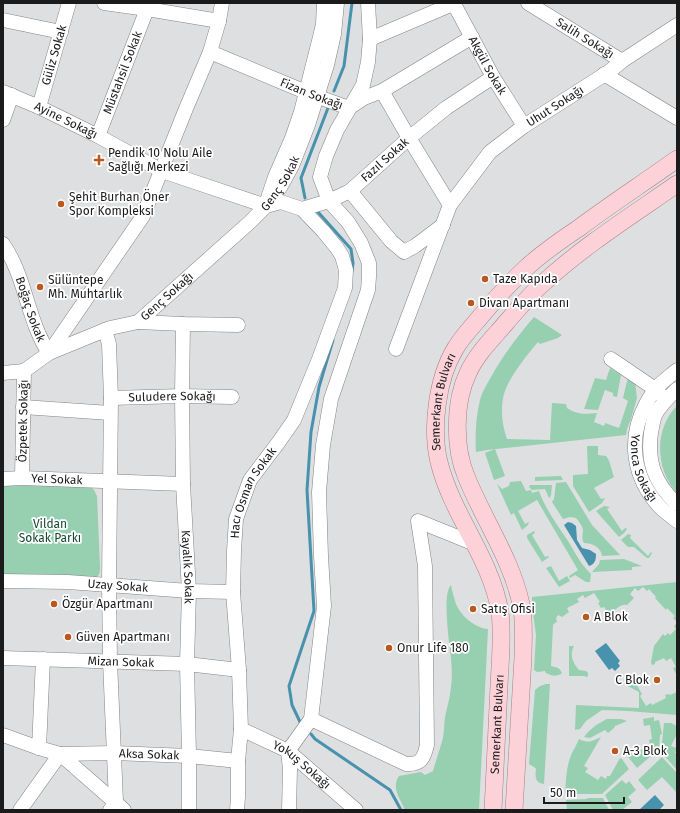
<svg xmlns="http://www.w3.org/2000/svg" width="680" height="813" font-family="'Fira Sans',sans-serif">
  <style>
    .green { fill: #97cfb1 }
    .water { fill: #4892ad }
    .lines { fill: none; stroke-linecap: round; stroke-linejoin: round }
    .stream { stroke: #4892ad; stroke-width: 3 }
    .minor-casing { stroke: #838486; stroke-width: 15 }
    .major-casing { stroke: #ad7e85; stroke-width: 18 }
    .minor { stroke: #fff; stroke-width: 14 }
    .major { stroke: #fdd1d8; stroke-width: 17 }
    .poi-dot { fill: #ba581d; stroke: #fff; stroke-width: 1.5 }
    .labels { text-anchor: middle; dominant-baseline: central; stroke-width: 3.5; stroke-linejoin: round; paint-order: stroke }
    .street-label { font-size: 12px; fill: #1b1b1c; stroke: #fff }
    .poi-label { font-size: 12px; fill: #1b1b1c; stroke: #fff; text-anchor: start }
    .park-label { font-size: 12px; fill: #144932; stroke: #fff }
  </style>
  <rect width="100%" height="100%" fill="#dedfe1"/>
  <path class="green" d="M534,317L562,335L558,338L540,344L538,342C527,355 509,377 504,394C500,409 502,425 507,439L550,440L552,403L566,404L567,408C577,415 585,414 597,413L594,422L604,426L605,423L619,428L628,401L623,398L628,377L635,382L637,398L631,419L627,429L626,435L487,450L476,452C475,435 476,416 480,400C482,392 487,384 491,377C503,355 518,336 534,317Z
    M610,368L621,375L617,397L613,396V393L605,390L598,410L584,409L595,378L606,380Z
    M677,406V493C655,470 654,428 677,406Z
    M587,446H598V455L606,456C611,462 611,470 614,477L594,488L601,499L605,498L602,503L589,512L573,486V475L588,474Z
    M495,449L505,476L494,480L485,453Z
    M561,476L563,480L535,481V477Z
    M521,481L526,491L531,490L532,493L539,491C545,508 556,523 566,538C574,550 580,564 591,574L590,582H586L575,575L570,578L569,576L578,570L537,500L518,511L525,524L529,522L528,525L522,530L514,513L511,515L497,484L502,489L509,486L510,482Z
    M566,482L592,525L620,555L602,556C601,547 592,543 584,543C581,538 583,535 583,530C582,525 579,522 576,518L570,517L563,519L552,502L554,499L556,483Z
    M3,483L90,486L94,490L97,496L100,567C100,576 99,576 91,579L3,574Z
    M530,485H552L551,496L549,498L545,489L532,490L529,487Z
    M604,506L610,507L607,509L622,531L625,528L627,529L624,533L619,537L596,511Z
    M534,531L535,533L532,535L545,557L548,556L549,557L542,562L527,538V535Z
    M628,534L631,535L630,538L648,556L651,552L652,553L649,558H647L634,547H628L621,540Z
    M624,559L642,566L632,567V570L592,572L599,564L600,560Z
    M551,566L559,581L567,576L570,581L559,587L546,568Z
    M677,582V622L673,618L675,616L667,608L666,610L655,598L656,597L649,589L647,591L643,587L638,591L635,588L630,594L634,598L627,605C620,603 615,611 609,614L604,607L601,608L598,603L600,602L594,593L585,598L583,595L577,599L579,602L567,608L569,612L562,617L558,615L556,618L557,622L555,623L553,625L551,666C557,668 558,666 562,673C557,677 552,676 546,673L545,671L537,672L534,670L536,635L532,606V597Z
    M451,585C452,591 454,598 456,604C461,616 475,628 488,629L479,810H405C400,798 391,788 399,776L421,772L425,775L433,771C436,760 440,749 443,738C444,732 444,724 445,717C447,707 450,698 451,687C453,673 451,656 449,642C448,630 443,593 451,585Z
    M677,623V676L673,668L676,667L671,658L666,661L664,658L655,662V664L652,665L651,662L654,646L663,634L665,636L668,633L670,635L676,629L674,626Z
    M569,646H574C569,655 573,663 579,670L586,671L588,673V676L587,677L584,676H569Z
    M633,675L635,676L633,679L642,694L640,696L646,706L651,703L652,705L666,698L665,695L669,694L670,695L677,692V715L628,711L602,710L586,721L580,729L575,730L576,705L639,708V692L624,684Z
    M546,684H550L544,784C535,783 535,777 536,769L534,767L529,764L535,690L540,686Z
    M654,717V721L659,720L662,734L660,735L659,752L657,754L653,757L651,756L637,768L625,753L651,748L649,740L652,739L650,725L644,726L643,719Z
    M607,719H621L627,721L615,726L614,728L608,733L605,730L590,738L584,737C591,728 597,724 607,719Z
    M664,723H671L677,726V734L671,746L677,748L675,753L677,754V770L661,752Z
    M601,737L584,766L588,768L585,772L598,780L601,776L606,779L607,776H610L620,758L622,759L629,769L602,794H565C566,780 566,766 572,753C574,749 577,744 579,739C589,744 592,741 601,737Z
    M662,757L677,773V793L662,777L647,790L638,780Z
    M622,780L626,784L629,781L636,790L628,797L632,802L622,810H613L605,795Z
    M588,798H603L609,810H567L566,800L586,799Z"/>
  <path class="water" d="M568,522L572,523L576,526L577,540L582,548L590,550L596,554C596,560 595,564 589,566L564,525Z
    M606,643L620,661L618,663L620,666L615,671L612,668L609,670L595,651Z
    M655,795L664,805L659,810H639Z"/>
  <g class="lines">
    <path class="stream" d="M334,91L344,66L352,3
      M305,198L301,178L328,108
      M318,212L351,249L353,263L352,271
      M301,724L292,705L289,686L314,611L307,490L311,432L319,387L333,340
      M311,734L315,739L390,790L401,810"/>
    <g class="minor-casing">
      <g id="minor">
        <path d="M104,3L147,9L219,21"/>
        <path d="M368,3L370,39L368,62L363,85L337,130L326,156L320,177L329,201L348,222L361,243L369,263V277L368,290L331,399L323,445L319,492L321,556L324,606L311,719L406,764C421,765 424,758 427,745L425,566L418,521L475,544"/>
        <path id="s1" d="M528,3L622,61"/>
        <path id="s2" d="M454,4L493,77L524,126"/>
        <path d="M3,20L61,32"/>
        <path d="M370,39L455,3"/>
        <path id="s3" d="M210,52L313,95L349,108L364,98L382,91L472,37"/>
        <path d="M604,74L677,118"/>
        <path d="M382,91L409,138L450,205L396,349"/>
        <path id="s4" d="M3,92L39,107L98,136L162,171L266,206"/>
        <path id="s5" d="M39,107L69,3"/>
        <path d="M3,120L12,95"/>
        <path id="s6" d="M98,136L147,9"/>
        <path d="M350,191L391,241L404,252L415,246L443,225"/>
        <path d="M268,198L275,177L292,138L301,112L320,37L323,24L324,3"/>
        <path id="s7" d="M450,205L490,152L524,126L610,71L622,61L677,25"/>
        <path id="s8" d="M266,206L281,202L302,209L329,201L350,191L409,138L446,108L493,77"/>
        <path id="s9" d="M3,244C26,277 27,320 49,353"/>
        <path d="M138,322L183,324L238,325"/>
        <path id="s10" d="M183,324L182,396L183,484L189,591L187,664L189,756V810"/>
        <path d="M105,330L109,344L111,398L109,584L110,661L116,802L110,810"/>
        <path d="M49,353L143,216L185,111L210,52L219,21L222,3"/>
        <path d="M611,359L655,389L661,395"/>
        <path id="s11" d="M677,370C670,376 662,382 656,388C652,393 649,399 646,404C627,439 633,478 660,507C665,512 671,516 677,521"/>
        <path d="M3,373L24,371"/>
        <path d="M677,389C669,397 660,405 655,415C653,421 652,427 651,433C647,462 655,484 677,504"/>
        <path id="s12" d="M111,398L182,396L232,397"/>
        <path d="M23,407L110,413"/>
        <path id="s13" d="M22,478L24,371L49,353L110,328L138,322L250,222L266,206L281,186L292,166L308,125L327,65L334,34L337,3"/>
        <path id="s14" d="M3,479L22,478L183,484"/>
        <path id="s15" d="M3,581L68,582L189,591L233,592"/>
        <path id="s16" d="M3,658L187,664L239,670"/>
        <path id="s17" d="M241,729L288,751L356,810"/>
        <path d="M3,735L39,748L60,754L124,810"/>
        <path d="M39,748L43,659"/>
        <path id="s18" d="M20,810L60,754L114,753L189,756L238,761"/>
        <path id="s19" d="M237,810L238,797V761L241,729L239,670L233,592L234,551L236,519L250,480L278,443L294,420L319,359L345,288L346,270L342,256L337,248L323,231L302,209"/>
        <path d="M289,810L290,769L288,751L311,719"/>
      </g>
    </g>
    <g class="major-casing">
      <g id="major">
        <path id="s20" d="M493,810C495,769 497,727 499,686C500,662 503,637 500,612C491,558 452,515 439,462C431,429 437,379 455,349C462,337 472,327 481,316C495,299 510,283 526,268C542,253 561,240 579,228C611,204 645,182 677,159"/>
        <path d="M514,810L523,658C523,640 525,621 521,604C511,558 483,519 466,476C454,447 454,402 468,373C476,355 491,340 504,325C516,311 528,297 541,285C582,247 631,216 677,184"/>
      </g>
    </g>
    <use href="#minor" class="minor"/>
    <use href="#major" class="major"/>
  </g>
  <g class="poi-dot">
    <path d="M97 154h4v4h4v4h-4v4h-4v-4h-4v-4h4z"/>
    <circle cx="61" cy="204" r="4"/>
    <circle cx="485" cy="279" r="4"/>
    <circle cx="40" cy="287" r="4"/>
    <circle cx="471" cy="303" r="4"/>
    <circle cx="54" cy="604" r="4"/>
    <circle cx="473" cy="609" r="4"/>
    <circle cx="586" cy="617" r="4"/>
    <circle cx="68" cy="637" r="4"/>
    <circle cx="389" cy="648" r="4"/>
    <circle cx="657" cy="680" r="4"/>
    <circle cx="615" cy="751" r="4"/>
  </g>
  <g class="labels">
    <g class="street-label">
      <text stroke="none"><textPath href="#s1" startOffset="67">Salih Sokağı</textPath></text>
      <text stroke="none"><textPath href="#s5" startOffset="54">Güliz Sokak</textPath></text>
      <text stroke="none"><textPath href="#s2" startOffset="70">Akgül Sokak</textPath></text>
      <text stroke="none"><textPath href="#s6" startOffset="68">Müstahsil Sokak</textPath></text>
      <text stroke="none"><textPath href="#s3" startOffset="110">Fizan Sokağı</textPath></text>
      <text stroke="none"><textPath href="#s7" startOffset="146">Uhut Sokağı</textPath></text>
      <text stroke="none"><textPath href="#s4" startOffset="69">Ayine Sokağı</textPath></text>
      <text stroke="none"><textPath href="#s8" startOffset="136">Fazıl Sokak</textPath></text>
      <text stroke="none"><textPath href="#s13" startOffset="432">Genç Sokak</textPath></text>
      <text stroke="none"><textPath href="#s13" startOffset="271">Genç Sokağı</textPath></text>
      <text stroke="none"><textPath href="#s9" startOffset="71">Boğaç Sokak</textPath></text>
      <text stroke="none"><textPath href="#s12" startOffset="61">Suludere Sokağı</textPath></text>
      <text stroke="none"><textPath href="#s20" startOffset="422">Semerkant Bulvarı</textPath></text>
      <text stroke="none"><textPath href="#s13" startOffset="57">Özpetek Sokağı</textPath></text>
      <text stroke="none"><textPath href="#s11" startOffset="114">Yonca Sokağı</textPath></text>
      <text stroke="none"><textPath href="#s14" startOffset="54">Yel Sokak</textPath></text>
      <text stroke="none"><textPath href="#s19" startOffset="322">Hacı Osman Sokak</textPath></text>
      <text stroke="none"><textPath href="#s10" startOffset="243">Kayalık Sokak</textPath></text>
      <text stroke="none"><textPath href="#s15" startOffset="115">Uzay Sokak</textPath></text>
      <text stroke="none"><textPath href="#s16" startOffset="118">Mizan Sokak</textPath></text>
      <text stroke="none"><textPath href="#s20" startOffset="86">Semerkant Bulvarı</textPath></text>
      <text stroke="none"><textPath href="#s18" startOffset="158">Aksa Sokak</textPath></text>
      <text stroke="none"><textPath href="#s17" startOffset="71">Yokuş Sokağı</textPath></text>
    </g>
    <g class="poi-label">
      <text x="108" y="153">Pendik 10 Nolu Aile<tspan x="108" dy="14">Sağlığı Merkezi</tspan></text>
      <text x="69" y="197">Şehit Burhan Öner<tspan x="69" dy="14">Spor Kompleksi</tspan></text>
      <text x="493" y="279">Taze Kapıda</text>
      <text x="48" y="280">Sülüntepe<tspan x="48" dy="14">Mh. Muhtarlık</tspan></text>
      <text x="479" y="303">Divan Apartmanı</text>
      <text x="62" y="604">Özgür Apartmanı</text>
      <text x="481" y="609">Satış Ofisi</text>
      <text x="594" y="617">A Blok</text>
      <text x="76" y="637">Güven Apartmanı</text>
      <text x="397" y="648">Onur Life 180</text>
      <text x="649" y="680" text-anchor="end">C Blok</text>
      <text x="623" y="751">A-3 Blok</text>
    </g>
    <g class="park-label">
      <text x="50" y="524">Vildan<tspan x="50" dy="14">Sokak Parkı</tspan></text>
    </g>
  </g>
  <rect width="680" height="813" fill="none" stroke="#1b1b1c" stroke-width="8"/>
  <path d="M544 797v6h80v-6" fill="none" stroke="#1b1b1c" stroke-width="2"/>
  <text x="550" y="797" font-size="12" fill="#1b1b1c" stroke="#ffffff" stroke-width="3" paint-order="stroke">50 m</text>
</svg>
